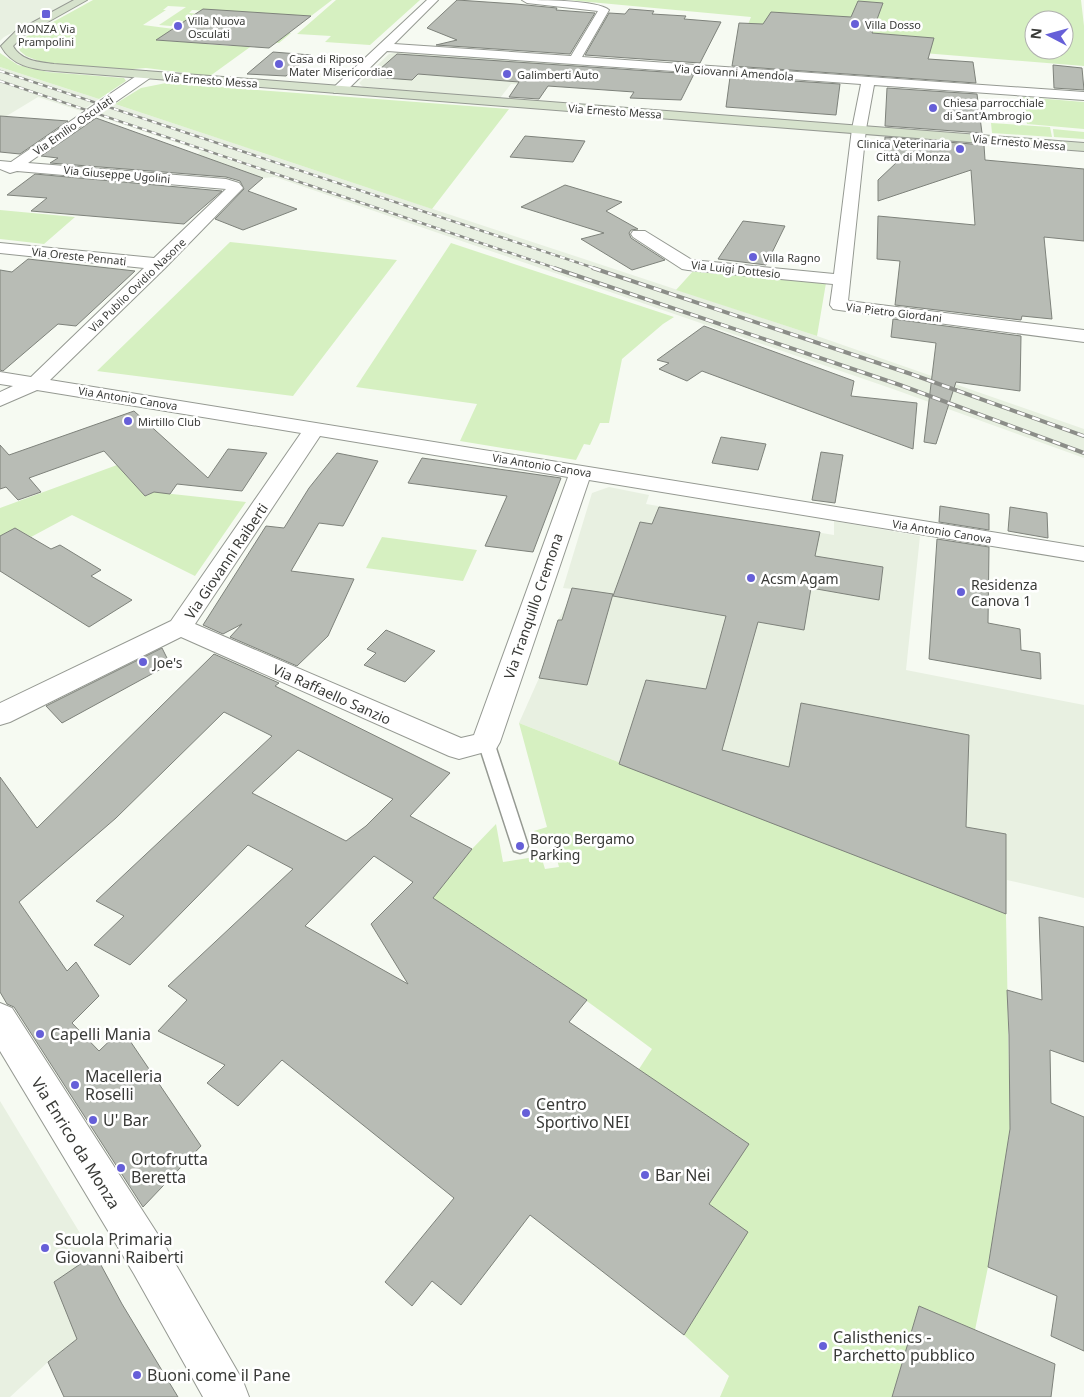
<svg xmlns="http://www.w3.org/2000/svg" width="1084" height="1397" font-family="'Noto Sans',sans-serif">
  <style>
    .built { fill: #e8f0e1 }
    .green { fill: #d6f0c1; fill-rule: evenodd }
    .building { fill: #b8bcb5; stroke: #7e827b; fill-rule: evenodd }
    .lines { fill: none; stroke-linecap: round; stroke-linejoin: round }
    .lane-casing { stroke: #959992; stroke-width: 3 }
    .street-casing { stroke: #959992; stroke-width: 2 }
    .secondary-casing { stroke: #959992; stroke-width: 2 }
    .lane { fill: #fff; fill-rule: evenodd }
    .street { fill: #fff; fill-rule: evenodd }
    .secondary { fill: #d6e2cc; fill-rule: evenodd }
    .rail-far1-casing { stroke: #8b8d88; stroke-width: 2.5 }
    .rail-casing { stroke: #8b8d88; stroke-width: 4 }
    .rail-far1 { stroke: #fff; stroke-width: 2; stroke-dasharray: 5; stroke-linecap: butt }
    .rail { stroke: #fff; stroke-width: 2.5; stroke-dasharray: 8; stroke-linecap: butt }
    .poi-dot { fill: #665fd8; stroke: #fff; stroke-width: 2 }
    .labels { text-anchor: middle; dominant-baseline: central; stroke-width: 5; stroke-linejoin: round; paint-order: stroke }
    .far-poi-label { font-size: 11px; fill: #393a37; stroke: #fff; text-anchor: start }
    .far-street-label { font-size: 11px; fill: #393a37; stroke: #fff }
    .street-label { font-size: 14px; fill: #393a37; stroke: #fff }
    .poi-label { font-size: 14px; fill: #393a37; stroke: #fff; text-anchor: start }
    .near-poi-label { font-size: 16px; fill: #393a37; stroke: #fff; text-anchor: start }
    .near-street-label { font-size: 16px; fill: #393a37; stroke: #fff }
  </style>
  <rect width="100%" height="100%" fill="#f6faf2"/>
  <path class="built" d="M0,0H74L4,37L0,41Z
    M397,52L521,60L585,64L569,87L511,84L500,98L363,87L359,83L389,54Z
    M0,67L99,99L81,111L38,97L0,120Z
    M115,104L817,336L1084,429V458L893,389L275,177L263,178L260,181L181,173L201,151L98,116Z
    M609,487L649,495L646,504L834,535V521L920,536L906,670L1084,705V898L1007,880L1006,914L519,723L539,678L558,620L567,604L572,589L563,588L592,493Z
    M0,1101L86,1243L95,1254L122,1304L48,1362L10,1397H0Z"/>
  <path class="green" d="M93,0H332L311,16L285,15L263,32L291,33L279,43L257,42L210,76L146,68L121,70L59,65L41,62L26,56L20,51L18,44L24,38ZM168,6L186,7L159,25L171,26L178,21L190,22L202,14L189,13L192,10L207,11L252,30L231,46L207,44L195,31L179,42L157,40L174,29L143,25L166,10H163Z
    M336,0H420L370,45L325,42L331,36L297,34Z
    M568,0H1081L1084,26V66L801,43L747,27L751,17ZM1034,20H1064V50H1034Z
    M0,53L18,65L48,72L124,78L126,81L99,99L0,67Z
    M166,83L509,109L432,209L115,104L141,88Z
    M1023,97L1084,102V129L1027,124Z
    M991,123L1050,127L1052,137L992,133Z
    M1053,129L1084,132V139L1054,137Z
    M0,210L75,217L44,244L0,239Z
    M230,242L397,260L293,396L97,371Z
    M451,243L674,317L663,324L622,359L609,423H600L590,445L584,444L576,460L460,441L477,404L356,387Z
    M695,269L826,283L817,336L676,290Z
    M117,465L145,496L158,490L163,493L246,502L195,576L72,515L31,537L15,528L0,536V508Z
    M382,537L477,550L463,581L366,568Z
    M519,723L1006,914L1010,1129L988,1267L975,1330L919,1306L892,1397H720L729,1376L684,1335L747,1232L709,1204L639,1069L652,1049C581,996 509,943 430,901L472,849L496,824L503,862L541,856L545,869L559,867L554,849L564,847L561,837L537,841L534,831L547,827Z"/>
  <path class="building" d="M457,0L516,4L557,8L556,10L595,13L570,54L436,45L457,40L427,28Z
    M858,1L883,3L872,33L934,38L928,59L973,62L976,83L732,66L739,23L763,24L771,12L851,17Z
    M203,9L219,10L311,16L269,48L156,40Z
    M629,9L654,11L652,14L686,16L684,19L721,22L700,63L585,55L609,13L625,14Z
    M273,52L311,55L286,76L247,74Z
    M397,54L694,74L681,100L630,98L634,92L548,86L539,99L509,97L519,82L418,74L412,80L371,77Z
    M1053,65L1082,68L1084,90L1054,88Z
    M730,77L840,84L836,115L726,107Z
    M887,88L977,94L982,133L885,126Z
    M0,116L68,121L20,154L0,152Z
    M96,118L263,178L248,191L297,209L243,230L215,219L244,189L240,181L226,177L50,163L58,158L41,156Z
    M525,136L585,141L573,162L510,157Z
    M885,137L984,145L985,160L1084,169V241L1044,237L1052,319L1022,316L1021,320L895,305L900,261L877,259L878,216L975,225L971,170L878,201V180L897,162L884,161Z
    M35,174L222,191L184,224L31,211L47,198L7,195Z
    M565,185L622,202L606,211L638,229L631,230L629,233L631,238L665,260L632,270L581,239L604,233L521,207Z
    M743,221L785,226L766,265L718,259Z
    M28,259L135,271L76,326L58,324L3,371L0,370V270L12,272Z
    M893,319L1021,336L1020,391L956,382L936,444L924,442L936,343L891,337Z
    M704,326L854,381L851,396L917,403L913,449L702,371L687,381L659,369L669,363L657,360Z
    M134,411L208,478L228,449L267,453L242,491L177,484L170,494L154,492L145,496L104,451L29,478L41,492L18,500L6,487L0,489V445L9,455Z
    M721,437L766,444L758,470L712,463Z
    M821,452L843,455L835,503L812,500Z
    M337,453L378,461L343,526L319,523L291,571L354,579L328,636L297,666L230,637L242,624L223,634L203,625L266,526L284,528L309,488Z
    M422,458L561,478L533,552L485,546L507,496L408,483Z
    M940,506L989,514V530L939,522Z
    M659,507L820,532L815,556L883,567L879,600L811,588L804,630L758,622L722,750L789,767L801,703L969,735L966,827L1006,834V914L619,764L646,680L706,689L726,616L613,596L640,522L652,524Z
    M1010,507L1047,513L1048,538L1008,531Z
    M15,528L51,549L60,545L101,570L91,576L132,600L89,627L0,571V536Z
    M937,539L989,547L988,623L1020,629L1021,650L1040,653L1041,679L929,659Z
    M572,588L613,594L587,685L539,678L558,620H562Z
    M386,630L435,651L405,682L364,665L376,653L367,649Z
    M162,648L170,664L62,723L46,706Z
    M214,654L279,683L275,686L450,773L410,816L472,849L433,898L587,1000L569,1022L749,1144L709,1204L748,1232L684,1335L530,1215L461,1305L432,1281L412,1306L385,1282L454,1198L282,1060L238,1106L207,1083L225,1065L158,1031L187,1000L168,986L293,869L248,845L130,965L94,945L124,916L96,901L272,736L224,712L116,818L19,902L67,971L76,962L99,996L72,1023L99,1051L122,1029L201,1146L143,1207L14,1007L7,1004L0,992V777L37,828ZM298,750L342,773L393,799L366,826L346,841L252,793ZM374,856L413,882L371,924L408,984L305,926Z
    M1039,917L1084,927V1062L1050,1050L1051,1103L1084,1117V1351L1051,1336L1057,1296L988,1267L1010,1129L1009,1035L1007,990L1042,1000Z
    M95,1254L122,1304L178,1397H64L48,1362L77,1339L54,1282Z
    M919,1306L1055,1364L1051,1397H892Z"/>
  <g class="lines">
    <g class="lane-casing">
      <path id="lane" d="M486,736L492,738L494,742L528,846L526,851L520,853L514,851L512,846L478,742L480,738Z"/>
    </g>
    <g class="street-casing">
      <path id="street" d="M427,0H438L394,44L571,56L598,11L527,3L522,0C540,0 598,0 609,10L582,57L1084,92V100L874,85L866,129L848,301L1084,330V342L839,310L833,309L830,305L833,284L688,270L682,269L633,237L631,234L633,231H645L692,260L834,274L852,129L861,84L387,51L344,93H334L333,90L334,87Z
        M146,71L152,75L150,78L28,163L226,179L239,183L243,188L165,268L50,380L1084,547V561L589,480L500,742L496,749L459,759L449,756L181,637L10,722L0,725V703L171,621L301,433L37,390L0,406V392L13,386L0,384V372L31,377L144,268L0,253V243L154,258L226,189L17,171L10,173L0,169V161L11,162L142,72ZM320,436L568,477L474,735L461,738L195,624Z
        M0,1003L12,1008L164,1244L243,1381L249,1397H203L134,1274L0,1051Z"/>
    </g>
    <g class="secondary-casing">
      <path id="secondary" d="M74,0H87L23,36L13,46C21,61 39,62 54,64L1084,143V151L54,71C32,69 12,66 1,46L15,32Z"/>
    </g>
    <use href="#lane" class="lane"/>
    <use href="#street" class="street"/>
    <use href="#secondary" class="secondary"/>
    <g class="rail-far1-casing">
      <path id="rail-far1" d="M0,71L597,269
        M0,81L558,269"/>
    </g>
    <g class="rail-casing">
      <path id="rail" d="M554,268L900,385L1084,453
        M593,268L911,374L1084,436"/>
    </g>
    <use href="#rail-far1" class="rail-far1"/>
    <use href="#rail" class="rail"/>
  </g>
  <g class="poi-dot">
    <rect x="41" y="9" width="10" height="10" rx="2.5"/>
    <circle cx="855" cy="24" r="5"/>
    <circle cx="178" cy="26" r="5"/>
    <circle cx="279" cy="64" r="5"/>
    <circle cx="507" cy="74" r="5"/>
    <circle cx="933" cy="108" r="5"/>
    <circle cx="960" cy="149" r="5"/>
    <circle cx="753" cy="257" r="5"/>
    <circle cx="128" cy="421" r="5"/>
    <circle cx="751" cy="578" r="5"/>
    <circle cx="961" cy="592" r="5"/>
    <circle cx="143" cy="662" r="5"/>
    <circle cx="520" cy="846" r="5"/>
    <circle cx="40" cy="1034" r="5"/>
    <circle cx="75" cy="1085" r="5"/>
    <circle cx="526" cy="1113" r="5"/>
    <circle cx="93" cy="1120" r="5"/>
    <circle cx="121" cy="1168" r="5"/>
    <circle cx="645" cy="1175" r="5"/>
    <circle cx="45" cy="1248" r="5"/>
    <circle cx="823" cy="1346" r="5"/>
    <circle cx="137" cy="1375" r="5"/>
  </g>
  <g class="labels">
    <g class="far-poi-label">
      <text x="188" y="20">Villa Nuova<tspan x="188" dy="13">Osculati</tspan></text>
      <text x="865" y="24">Villa Dosso</text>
      <text x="46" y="28" text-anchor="middle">MONZA Via<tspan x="46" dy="13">Prampolini</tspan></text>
      <text x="289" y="58">Casa di Riposo<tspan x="289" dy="13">Mater Misericordiae</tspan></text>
      <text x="517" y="74">Galimberti Auto</text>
      <text x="943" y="102">Chiesa parrocchiale<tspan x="943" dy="13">di Sant'Ambrogio</tspan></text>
      <text x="950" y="143" text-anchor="end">Clinica Veterinaria<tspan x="950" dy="13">Città di Monza</tspan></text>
      <text x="763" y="257">Villa Ragno</text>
      <text x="138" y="421">Mirtillo Club</text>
    </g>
    <g class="far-street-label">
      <text transform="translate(734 72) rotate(4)">Via Giovanni Amendola</text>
      <text transform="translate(211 80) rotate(4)">Via Ernesto Messa</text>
      <text transform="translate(615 111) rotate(4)">Via Ernesto Messa</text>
      <text transform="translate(73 125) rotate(-35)">Via Emilio Osculati</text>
      <text transform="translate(1019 142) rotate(5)">Via Ernesto Messa</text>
      <text transform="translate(117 174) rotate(5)">Via Giuseppe Ugolini</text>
      <text transform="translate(79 256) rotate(6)">Via Oreste Pennati</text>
      <text transform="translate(736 269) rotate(6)">Via Luigi Dottesio</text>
      <text transform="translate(137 285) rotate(-44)">Via Publio Ovidio Nasone</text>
      <text transform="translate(894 312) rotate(7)">Via Pietro Giordani</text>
      <text transform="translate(128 398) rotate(9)">Via Antonio Canova</text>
      <text transform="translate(542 465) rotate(9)">Via Antonio Canova</text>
      <text transform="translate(942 531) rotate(9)">Via Antonio Canova</text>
    </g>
    <g class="street-label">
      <text transform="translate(226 561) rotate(-56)">Via Giovanni Raiberti</text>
      <text transform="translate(533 606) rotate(-71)">Via Tranquillo Cremona</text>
      <text transform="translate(332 694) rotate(24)">Via Raffaello Sanzio</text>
    </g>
    <g class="poi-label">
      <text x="761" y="578">Acsm Agam</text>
      <text x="971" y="584">Residenza<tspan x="971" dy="16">Canova 1</tspan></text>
      <text x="153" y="662">Joe's</text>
      <text x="530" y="838">Borgo Bergamo<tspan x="530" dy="16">Parking</tspan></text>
    </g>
    <g class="near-poi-label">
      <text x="50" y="1034">Capelli Mania</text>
      <text x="85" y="1076">Macelleria<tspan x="85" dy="18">Roselli</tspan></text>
      <text x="536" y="1104">Centro<tspan x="536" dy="18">Sportivo NEI</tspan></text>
      <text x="103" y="1120">U' Bar</text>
      <text x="131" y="1159">Ortofrutta<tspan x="131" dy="18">Beretta</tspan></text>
      <text x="655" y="1175">Bar Nei</text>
      <text x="55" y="1239">Scuola Primaria<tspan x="55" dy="18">Giovanni Raiberti</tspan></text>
      <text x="833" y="1337">Calisthenics -<tspan x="833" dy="18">Parchetto pubblico</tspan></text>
      <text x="147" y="1375">Buoni come il Pane</text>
    </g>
    <g class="near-street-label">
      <text transform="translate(76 1143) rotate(58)">Via Enrico da Monza</text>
    </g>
  </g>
  <g transform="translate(1049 35) rotate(276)"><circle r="24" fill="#ffffff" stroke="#b0b0af"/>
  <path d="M0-4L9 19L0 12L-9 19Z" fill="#665fd8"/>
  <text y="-8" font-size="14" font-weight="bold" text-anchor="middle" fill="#393a37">N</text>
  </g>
</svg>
